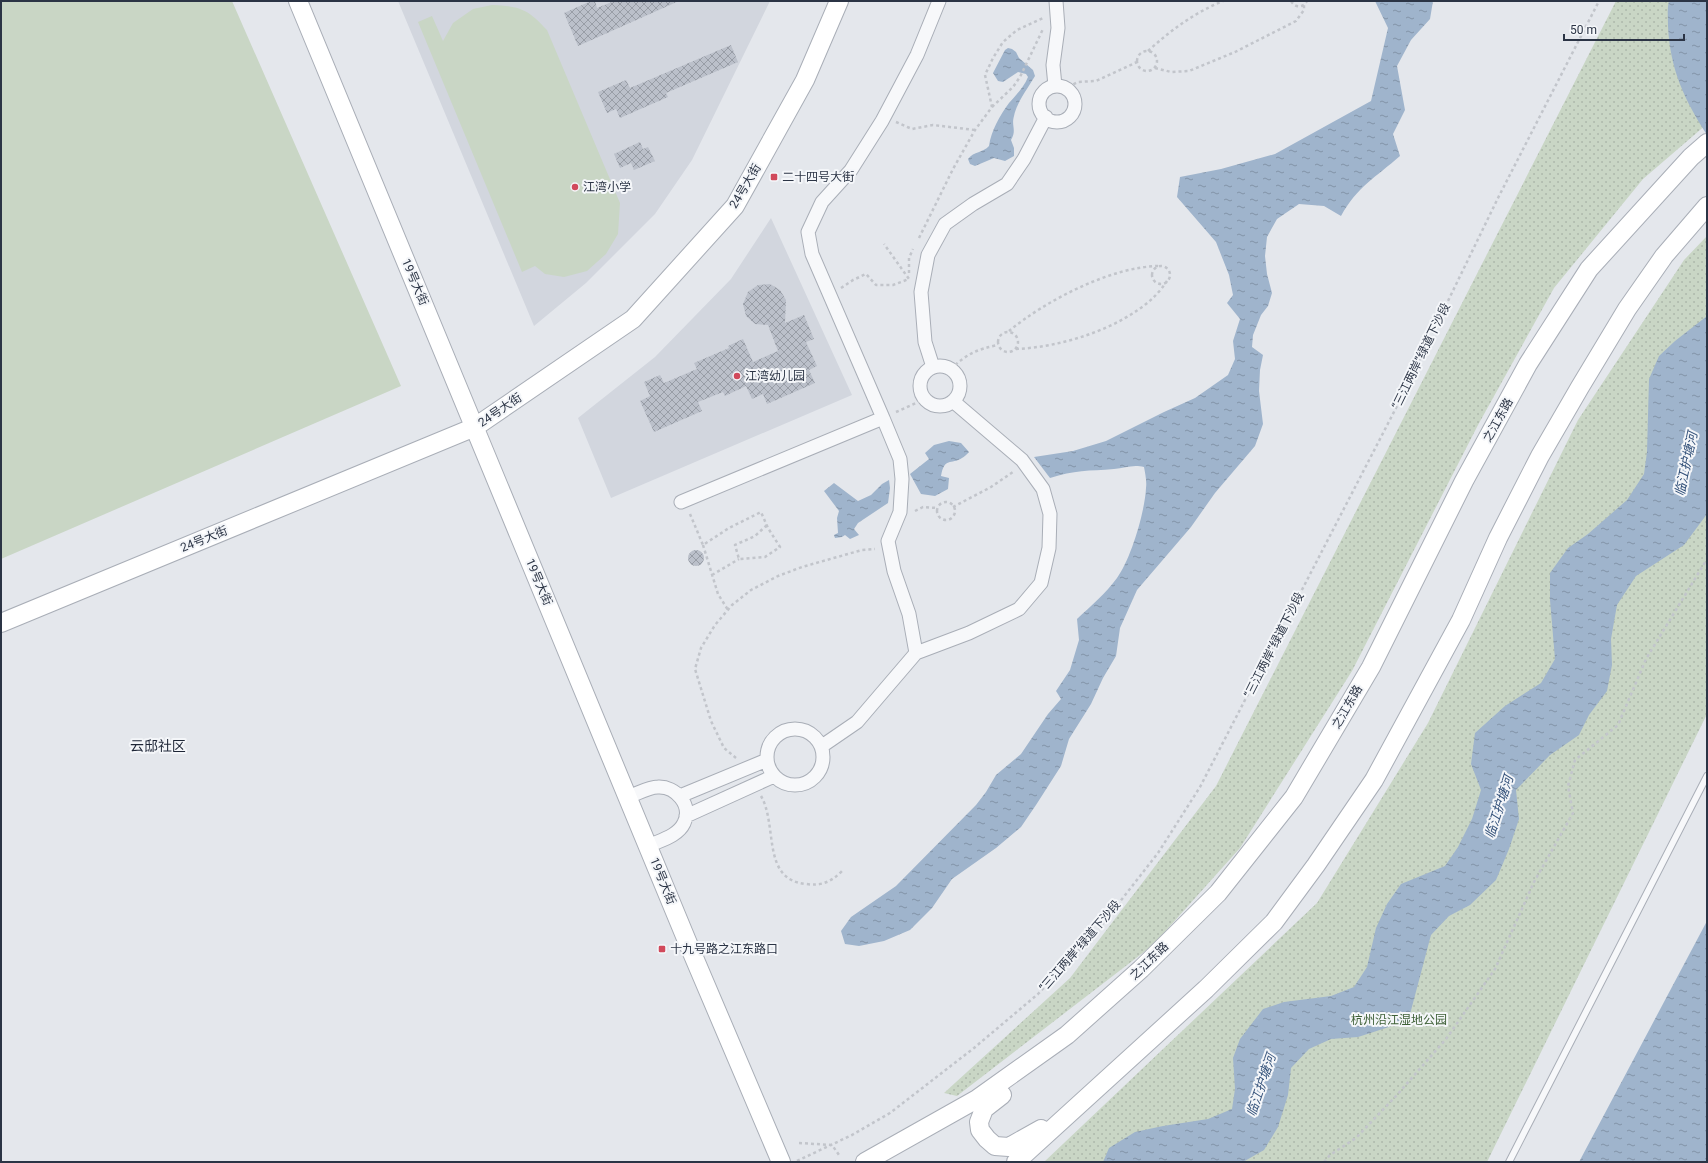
<svg xmlns="http://www.w3.org/2000/svg" width="1708" height="1163" font-family="Roboto,'Noto Sans SC',sans-serif">
  <style>
    .built { fill: #d2d6de }
    .green { fill: #c9d6c5 }
    .park { fill: url(#park-dots) }
    .water { fill: url(#water-ripples) }
    .building { fill: url(#building-cross-hatch) }
    .lines { fill: none; stroke-linecap: round; stroke-linejoin: round }
    .lane-casing { stroke: #a9aeb7; stroke-width: 8 }
    .street-casing { stroke: #a9aeb7; stroke-width: 15 }
    .secondary-casing { stroke: #a9aeb7; stroke-width: 20 }
    .path { stroke: #c2c5cb; stroke-width: 2.5; stroke-dasharray: 3 3; stroke-linecap: butt }
    .lane { stroke: #f7f8fa; stroke-width: 6 }
    .street { stroke: #f7f8fa; stroke-width: 13 }
    .secondary { stroke: #fff; stroke-width: 18 }
    .poi-dot { fill: #d1495b; stroke: #f4f6f9; stroke-width: 1.5 }
    .labels { text-anchor: middle; dominant-baseline: central; stroke-width: 4; stroke-linejoin: round; paint-order: stroke }
    .poi-label { font-size: 12px; fill: #2b3445; stroke: #f4f6f9; text-anchor: start }
    .street-label { font-size: 12px; fill: #2b3445; stroke: #f4f6f9 }
    .park-label { font-size: 12px; fill: #3f6138; stroke: #f4f6f9 }
    .water-label { font-size: 13px; font-style: italic; fill: #34527a; stroke: #f4f6f9 }
    .quarter-label { font-size: 14px; fill: #1d2536; stroke: #f4f6f9 }
  </style>
  <defs>
    <pattern id="park-dots" width="8" height="8" patternUnits="userSpaceOnUse"><rect width="8" height="8" fill="#c9d6c5"/><path d="M2 2h.1M6 6h.1" fill="none" stroke="#adb8ab" stroke-width="1.8" stroke-linecap="round"/></pattern>
    <pattern id="water-ripples" width="26" height="14" patternUnits="userSpaceOnUse"><rect width="26" height="14" fill="#9fb4cc"/><path d="M2 4q2-2 4 0t4 0M15 11q2-2 4 0t4 0" fill="none" stroke="#8293a7"/></pattern>
    <pattern id="building-cross-hatch" width="8" height="8" patternUnits="userSpaceOnUse"><rect width="8" height="8" fill="#bbc0ca"/><path d="M0 0l8 8M0 8l8-8" fill="none" stroke="#989da6"/></pattern>
  </defs>
  <rect width="100%" height="100%" fill="#e4e7ec"/>
  <path class="built" d="M398,1H770L692,160L655,214L586,283L534,326Z
    M771,218L852,395L611,498L578,418L655,357L731,279Z"/>
  <path class="green" d="M1,1H232L401,386L1,559Z
    M492,5C520,6 528,9 547,30L620,203L618,234L606,254L587,271L564,277L545,274L535,266L522,272L418,22L432,16L443,41L453,23L473,9Z"/>
  <path class="park" d="M1616,1H1707V124L1643,179L1554,288L1478,425L1352,671L1240,848L1153,945L957,1096L944,1093L1070,978L1216,786Z
    M1707,236V714L1487,1162H1044L1317,903L1428,723L1578,420L1684,260Z"/>
  <path class="water" d="M1375,1H1433L1430,19L1411,40L1397,66L1405,110L1393,134L1400,156C1376,177 1357,187 1341,216L1324,206L1299,204L1277,219L1267,237L1265,256L1267,274L1272,293L1268,306L1261,315L1253,335L1252,347L1263,355L1260,370L1259,391L1263,424L1255,446L1215,493L1191,527L1137,590L1120,628L1116,656L1103,678L1091,704L1069,739L1061,766L1036,805L1021,827L996,848L952,879L932,908L910,930L884,941L859,946L845,944L841,931L851,917L896,886L976,805L986,792L996,775L1021,754L1048,714L1061,699L1056,691L1070,670L1079,640L1077,619C1091,606 1106,593 1117,578C1131,559 1145,511 1146,488C1147,481 1145,473 1144,467C1133,464 1125,468 1114,469C1089,471 1074,470 1050,478L1034,457L1073,451L1106,441L1164,412L1195,398L1228,375L1235,359L1233,341L1240,319L1227,303L1233,295L1229,275L1216,242L1177,197L1180,177L1221,169L1275,154L1371,101L1388,28Z
    M1669,1H1707V135C1684,99 1670,69 1668,26C1668,17 1667,9 1669,1Z
    M1008,48L1012,49L1016,52L1019,58L1033,70L1035,76C1028,88 1017,102 1014,116C1011,126 1017,130 1011,140L1014,148V156L1005,161L994,158L975,166L970,164L968,159C974,151 983,153 989,146C991,131 1000,115 1009,103C1016,95 1024,87 1028,77L1026,74L1018,72L1003,82L998,81L993,73L1005,50Z
    M1707,316V514L1684,545L1636,576L1617,605L1611,639L1612,665L1607,691L1589,715L1579,735L1550,755L1516,790L1519,819L1509,849L1496,880L1470,905L1449,916L1431,935L1409,1018L1389,1027L1358,1037L1331,1039L1309,1049L1291,1068L1288,1095L1278,1127L1264,1150L1243,1162H1103L1109,1148L1135,1132L1163,1126L1208,1119L1232,1109L1235,1089L1233,1058L1240,1039L1263,1009L1284,1002L1331,996L1354,987L1367,967L1376,928L1387,904L1401,884L1445,866L1458,847L1472,819L1481,790L1471,764L1475,733L1505,706L1541,683L1555,659L1550,600V573L1568,548L1588,534L1627,500L1644,474L1647,452L1649,379L1659,356L1675,341Z
    M949,441L961,443L969,452C967,454 964,457 962,458C951,465 944,457 941,476L949,478L948,489L935,496L921,494L910,474L929,459L925,453L934,445Z
    M889,480L890,488L888,503L858,523L854,529L859,535L850,539L845,535L842,537L835,538L834,535L838,533L837,518L839,511L824,491L834,483L858,501L871,495L882,484Z
    M1707,921V1162H1579Z"/>
  <path class="building" d="M591,1H595L597,8L614,1H679L578,46L564,13Z
    M731,45L738,62L666,93L668,97L620,118L616,109L607,113L598,92L626,80L630,88Z
    M640,142L643,149L648,147L655,161L634,170L631,163L620,168L614,154Z
    M770,284L780,290L786,300L785,323L804,315L814,339L806,342L817,366L809,370L815,383L767,404L763,394L752,399L746,386L725,396L723,392L698,402L702,411L654,432L640,401L650,396L644,382L660,375L664,383L697,369L694,363L729,348L728,346L743,339L753,362L778,351L768,325L755,324L746,316L743,304L748,292L758,285Z
    M688 558a8 8 0 1 1 16 0a8 8 0 1 1-16 0Z"/>
  <g class="lines">
    <g class="lane-casing">
      <path id="lane" d="M1509,1162L1707,776"/>
    </g>
    <g class="street-casing">
      <path id="street" d="M1055,86L1053,65L1058,28L1056,1
        M1039 104a18 18 0 1 1 36 0a18 18 0 1 1-36 0Z
        M920 386a20 20 0 1 1 40 0a20 20 0 1 1-40 0Z
        M933,367L925,342L921,292L928,255L945,224L973,204L1007,184L1024,159L1046,117
        M883,418L812,254L808,232L822,202L851,170L882,121L917,55L939,1
        M681,502L883,418L900,459L902,479L900,512L888,541L894,571L909,614L916,653
        M767 757a28 28 0 1 1 56 0a28 28 0 1 1-56 0Z
        M822,746L857,722L916,653L969,633L1019,609L1041,583L1049,548L1050,514L1043,489L1022,460L954,402
        M680,796L767,760
        M628,797C637,794 648,787 658,787C675,786 693,805 684,823C678,836 661,840 648,846
        M686,816L774,776"/>
    </g>
    <g class="secondary-casing">
      <path id="secondary" d="M298,1L687,941L781,1162
        M1,623L475,427L633,319L735,206L805,80L839,1
        M1002,1095L984,1109L979,1122L980,1130L987,1139L995,1146L1009,1147L1041,1129
        M865,1162L977,1099L1067,1035L1141,969L1218,893L1294,797L1371,667L1464,481L1528,364L1589,269L1691,157L1707,143
        M1016,1162L1206,989L1274,922L1316,865L1374,780L1461,620L1498,538L1540,456L1580,387L1627,309L1664,256L1707,206"/>
    </g>
    <path class="path" d="M1291,1C1295,8 1303,8 1307,1
      M1148,51C1171,30 1194,13 1223,1
      M1137 61a10 10 0 1 1 20 0a10 10 0 1 1-20 0Z
      M1155,68L1171,72L1189,71L1235,52L1296,21L1304,10V5
      M1068,87L1078,82L1096,81L1137,62
      M992,107L1013,87L1020,77L1043,29
      M896,122L912,129L933,125L975,130
      M919,238L953,169L975,130L992,107L985,75L993,58L1003,42L1017,30L1043,18
      M1152 275a9 9 0 1 1 18 0a9 9 0 1 1-18 0Z
      M909,273V258L913,249
      M841,288L853,280L866,274L876,285H893L909,279L884,244
      M1009,331C1045,301 1112,266 1160,266
      M998 342a10 10 0 1 1 20 0a10 10 0 1 1-20 0Z
      M1016,349C1062,347 1119,329 1153,298C1158,293 1163,287 1167,281
      M951,369C966,354 978,349 998,345
      M896,412L925,399
      M937 511a9 9 0 1 1 18 0a9 9 0 1 1-18 0Z
      M953,507L991,487L1013,472
      M915,511L923,507L937,508
      M690,514L703,545L729,528L761,512L768,528L780,547L765,557L739,559L735,545L755,536L767,525
      M703,545L718,594L728,610
      M712,575L739,559
      M736,758L724,748L711,721L695,669L701,648L715,625L732,605L751,590L778,576L802,567L862,550L875,549
      M761,796C778,825 761,880 806,884C822,886 831,882 842,871
      M799,1143L832,1145L839,1155
      M797,1161L852,1135L890,1113L974,1048L1038,994L1097,931L1158,853L1200,787L1396,408L1498,198L1599,1
      M1324,1162L1330,1155L1356,1138L1396,1096L1446,1039L1495,969L1534,882L1573,813L1568,786L1575,760L1618,725L1646,659L1707,559"/>
    <use href="#lane" class="lane"/>
    <use href="#street" class="street"/>
    <use href="#secondary" class="secondary"/>
  </g>
  <g class="poi-dot">
    <rect x="770" y="173" width="8" height="8" rx="2"/>
    <circle cx="575" cy="187" r="4"/>
    <circle cx="737" cy="376" r="4"/>
    <rect x="658" y="945" width="8" height="8" rx="2"/>
  </g>
  <g class="labels">
    <g class="poi-label">
      <text x="782" y="177">二十四号大街</text>
      <text x="583" y="187">江湾小学</text>
      <text x="745" y="376">江湾幼儿园</text>
      <text x="670" y="949">十九号路之江东路口</text>
    </g>
    <g class="street-label">
      <text transform="translate(745 186) rotate(-59)">24号大街</text>
      <text transform="translate(415 282) rotate(67)">19号大街</text>
      <text transform="translate(1421 356) rotate(-64)">“三江两岸”绿道下沙段</text>
      <text transform="translate(500 410) rotate(-34)">24号大街</text>
      <text transform="translate(1498 420) rotate(-61)">之江东路</text>
      <text transform="translate(204 539) rotate(-22)">24号大街</text>
      <text transform="translate(539 582) rotate(67)">19号大街</text>
      <text transform="translate(1274 645) rotate(-63)">“三江两岸”绿道下沙段</text>
      <text transform="translate(1347 707) rotate(-60)">之江东路</text>
      <text transform="translate(663 881) rotate(68)">19号大街</text>
      <text transform="translate(1080 946) rotate(-49)">“三江两岸”绿道下沙段</text>
      <text transform="translate(1149 961) rotate(-44)">之江东路</text>
    </g>
    <g class="park-label">
      <text x="1399" y="1020">杭州沿江湿地公园</text>
    </g>
    <g class="water-label">
      <text transform="translate(1686 464) rotate(-78)">临江护塘河</text>
      <text transform="translate(1499 807) rotate(-72)">临江护塘河</text>
      <text transform="translate(1261 1085) rotate(-71)">临江护塘河</text>
    </g>
    <g class="quarter-label">
      <text x="158" y="746">云邸社区</text>
    </g>
  </g>
  <rect width="1708" height="1163" fill="none" stroke="#2b3445" stroke-width="4"/>
  <path d="M1564 34v6h120v-6" fill="none" stroke="#2b3445" stroke-width="2"/>
  <text x="1570" y="34" font-size="12" fill="#2b3445" stroke="#f4f6f9" stroke-width="3" paint-order="stroke">50 m</text>
</svg>
